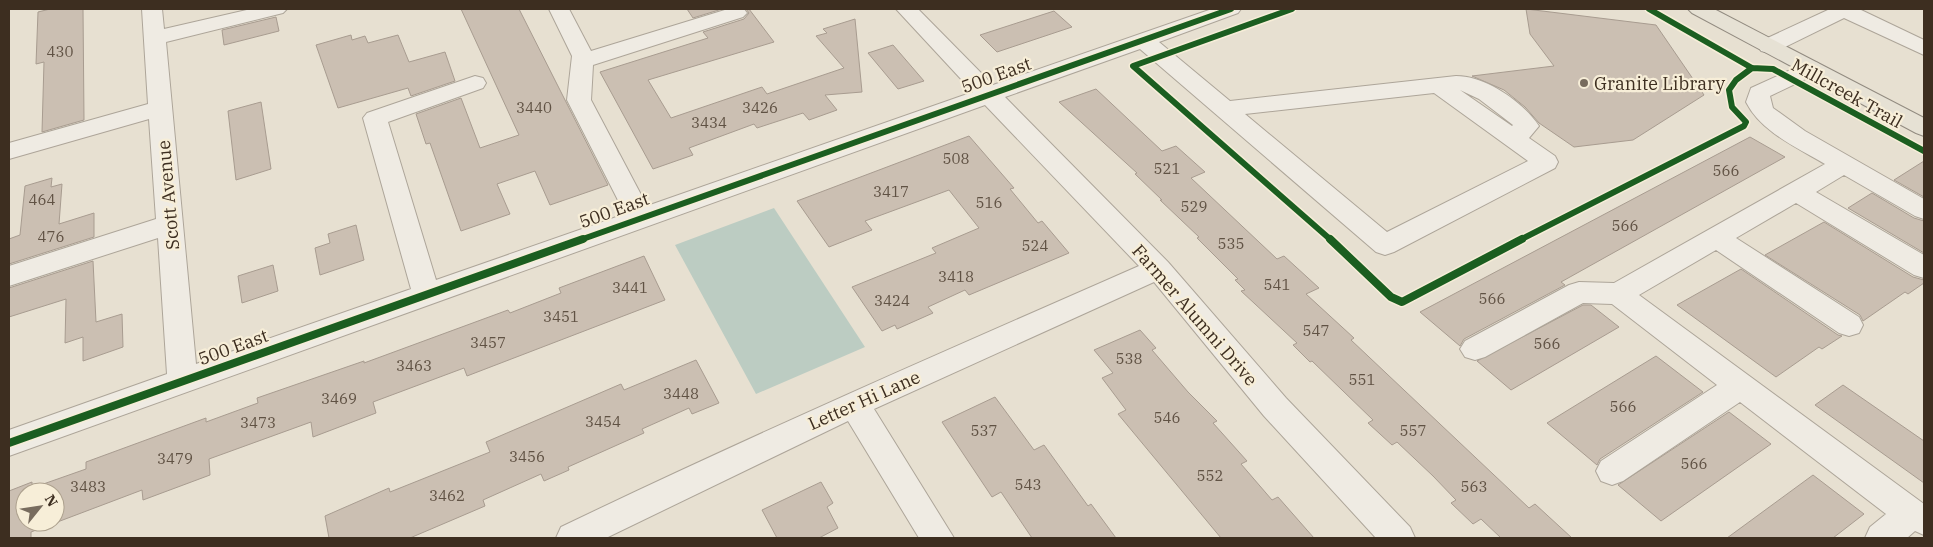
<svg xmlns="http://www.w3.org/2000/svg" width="1933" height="547" font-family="'IBM Plex Serif',serif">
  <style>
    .water { fill: #bcccc2 }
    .building { fill: #cbbfb2; stroke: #a89c90; fill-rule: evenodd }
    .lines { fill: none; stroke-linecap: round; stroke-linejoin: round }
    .minor-casing { stroke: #ada599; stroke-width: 2 }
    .major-casing { stroke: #928b80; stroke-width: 2 }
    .minor { fill: #efebe3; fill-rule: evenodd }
    .major { fill: #e6e1d4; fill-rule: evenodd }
    .cycleway-far1-casing { stroke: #f7eed8; stroke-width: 9 }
    .cycleway-casing { stroke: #f7eed8; stroke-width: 11 }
    .cycleway-far1 { stroke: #1b5e20; stroke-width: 6 }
    .cycleway { stroke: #1b5e20; stroke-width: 8 }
    .poi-dot { fill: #786c5e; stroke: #f7eed8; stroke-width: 2 }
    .labels { text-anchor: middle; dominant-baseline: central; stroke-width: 4.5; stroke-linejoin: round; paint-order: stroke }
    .number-label { font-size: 15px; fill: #605244 }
    .street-label { font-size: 18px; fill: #3d2e20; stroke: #f7eed8 }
    .poi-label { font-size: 18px; fill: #3d2e20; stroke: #f7eed8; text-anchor: start }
  </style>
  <rect width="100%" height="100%" fill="#e7e0d1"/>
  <path class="water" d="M774,208L865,347L756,394L675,245Z"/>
  <path class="building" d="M50,9H83L84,120L42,132L44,62L36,64L38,12Z
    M461,9H519L608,185L550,205L535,171L497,184L510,214L461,231L430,143L426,144L416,114L461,98L480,148L519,135Z
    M687,9H722L693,18Z
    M746,9H749L774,42L648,80L671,118L762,87L767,94L844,68L816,36L827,33L823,29L855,19L862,92L825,95L837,110L809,120L803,113L757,128L754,124L689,148L693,155L653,169L600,72L708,38L703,32L744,19L749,13Z
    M1526,9L1656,25L1704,95L1633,140L1574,147L1539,123L1525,107L1504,90L1472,76L1554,66L1530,34Z
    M1054,11L1072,27L997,52L980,35Z
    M276,17L279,31L224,45L222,30Z
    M351,35L352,40L365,36L368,43L398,35L409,62L445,52L455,81L411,96L408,88L338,108L316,45Z
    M893,45L924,81L898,89L868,53Z
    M1096,89L1162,151L1176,146L1205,172L1191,178L1277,259L1284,256L1319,288L1306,294L1354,338L1351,340L1529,508L1535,504L1572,538H1501L1481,519L1473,524L1451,503L1456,500L1433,476L1397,442L1392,445L1368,423L1373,420L1312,361L1310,362L1293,345L1297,343L1241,291L1245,290L1235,280L1238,279L1197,238L1199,237L1160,200H1162L1135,174L1137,173L1059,102Z
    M261,102L271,169L236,180L228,111Z
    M969,136L1014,188L1010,189L1038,223L1042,221L1069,253L969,295L965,290L928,307L933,313L897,329L895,325L882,331L852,287L936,253L932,248L979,228L949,190L865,221L872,230L829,247L797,201Z
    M1750,137L1785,157L1561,282L1565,285L1464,339L1460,346L1420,312Z
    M1924,161V197L1894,180Z
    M52,178L51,187L62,184L59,224L94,213V237L9,264V239L20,235L25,186Z
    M1872,193L1914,218L1924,221V253L1848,208Z
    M1824,222L1913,277L1924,280V283L1908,294L1905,292L1863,321L1860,315L1765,255Z
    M356,225L364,260L320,275L315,248L330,243L328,234Z
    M644,256L665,300L467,376L464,368L373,402L376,413L313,437L311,422L209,459L210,475L143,500L142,490L31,532V538H9V491L32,482V488L86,469V462L206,418V422L258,403L257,398L364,361V363L508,310L510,313L561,293L559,288ZM25,492H55V522H25Z
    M93,261L96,322L122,314L123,347L83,361V337L65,343L66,299L9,317V288Z
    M273,265L278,291L242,303L238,276Z
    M1741,269L1838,335L1842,336L1822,349L1819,347L1776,377L1677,305Z
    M1583,305H1591L1619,327L1511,390L1477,361Z
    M1140,330L1156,348L1152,350L1188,392L1217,421L1213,423L1247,461L1241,464L1272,500L1278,497L1314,538H1221L1118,414L1126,410L1102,378L1113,373L1094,350Z
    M1656,356L1703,392L1600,459L1597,465L1547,423Z
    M696,360L719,403L692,414L689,408L642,429L644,433L568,467L569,470L544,481L541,474L483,500L485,506L410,538H329L325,516L389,488L390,492L490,452L486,442L621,384L624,390Z
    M1843,385L1924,441V483L1815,405Z
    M995,397L1034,450L1044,445L1088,506L1091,504L1116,538H1032L1001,492L992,497L942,422Z
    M1729,412L1771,444L1661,521L1618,485Z
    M1813,475L1864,514L1833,538H1727Z
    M821,482L833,503L827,507L838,528L819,538H777L762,510Z"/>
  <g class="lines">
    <g class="minor-casing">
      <path id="minor" d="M142,9H162L164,29L251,9H287L283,13L166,42L196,364L411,289L363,118L367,113L475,76L483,78L486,83L483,88L388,122L436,280L625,214L567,100L572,56L549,9H569L591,51L728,9H744L747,13L743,17L593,65L591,100L647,206L973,92L896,9H918L993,85L1212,9H1241L1238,13L1159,42L1230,101L1456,76C1486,76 1523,102 1539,126L1529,138L1555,156L1558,162L1555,168L1394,252L1385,255L1376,252L1140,49L1005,97L1168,262L1286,398L1410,527L1415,538H1376L1264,416L1154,282L874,409L954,538H919L848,421L606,538H556L561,527C752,435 945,351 1139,266L985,105L9,456V430L167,374L158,238L9,286V266L156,219L149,119L9,159V143L148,104ZM1460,90L1479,99L1513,125L1512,126ZM1434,93L1528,161L1387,232L1245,114Z
        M1830,9H1859L1924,40V55L1844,18L1777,51L1769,53L1761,51L1758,46L1761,41Z
        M1810,61L1818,63L1821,68L1818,73L1770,96L1773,108L1805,131L1924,199V219L1915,216L1844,175L1816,192L1924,255V278L1914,275L1796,203L1736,238L1859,317L1863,325L1859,333L1849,336L1839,333L1716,250L1639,295L1924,504V535L1915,531L1907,538H1865L1870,527L1886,514L1740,402L1623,481L1612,485L1601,481L1596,471L1601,461L1717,385L1612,304L1583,303L1485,357L1475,360L1465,357L1460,349L1465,341L1569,285L1579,282L1614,283L1825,164C1798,148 1761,132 1746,102L1751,88Z"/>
    </g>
    <g class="major-casing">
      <path id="major" d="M1688,9H1714L1924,118V136L1916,133L1692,13Z"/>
    </g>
    <use href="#minor" class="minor"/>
    <use href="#major" class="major"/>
    <g class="cycleway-far1-casing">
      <path id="cycleway-far1" d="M1292,9L1133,66L1331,240
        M1649,9L1752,68L1773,69L1924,151
        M580,240L1231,9
        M1520,240L1744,126L1746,122L1732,107L1729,90L1736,80L1752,68"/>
    </g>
    <g class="cycleway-casing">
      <path id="cycleway" d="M1330,239L1391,297L1402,302L1522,239
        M9,443L583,239"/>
    </g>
    <use href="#cycleway-far1" class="cycleway-far1"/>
    <use href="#cycleway" class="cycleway"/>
  </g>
  <circle class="poi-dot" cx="1584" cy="83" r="5"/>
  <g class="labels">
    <g class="number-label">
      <text x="60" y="51">430</text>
      <text x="534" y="107">3440</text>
      <text x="760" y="107">3426</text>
      <text x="709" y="122">3434</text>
      <text x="956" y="158">508</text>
      <text x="1167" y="168">521</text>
      <text x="1726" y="170">566</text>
      <text x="891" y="191">3417</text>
      <text x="42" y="199">464</text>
      <text x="989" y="202">516</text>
      <text x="1194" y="206">529</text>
      <text x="1625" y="225">566</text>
      <text x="51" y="236">476</text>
      <text x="1231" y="243">535</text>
      <text x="1035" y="245">524</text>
      <text x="956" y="276">3418</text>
      <text x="1277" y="284">541</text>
      <text x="630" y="287">3441</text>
      <text x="1492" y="298">566</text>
      <text x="892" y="300">3424</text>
      <text x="561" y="316">3451</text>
      <text x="1316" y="330">547</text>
      <text x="488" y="342">3457</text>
      <text x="1547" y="343">566</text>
      <text x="1129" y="358">538</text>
      <text x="414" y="365">3463</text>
      <text x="1362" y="379">551</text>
      <text x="681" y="393">3448</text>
      <text x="339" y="398">3469</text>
      <text x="1623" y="406">566</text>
      <text x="1167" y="417">546</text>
      <text x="603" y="421">3454</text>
      <text x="258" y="422">3473</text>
      <text x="984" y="430">537</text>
      <text x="1413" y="430">557</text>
      <text x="527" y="456">3456</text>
      <text x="175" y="458">3479</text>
      <text x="1694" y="463">566</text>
      <text x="1210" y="475">552</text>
      <text x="1028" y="484">543</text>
      <text x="88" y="486">3483</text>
      <text x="1474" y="486">563</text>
      <text x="447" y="495">3462</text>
    </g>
    <g class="street-label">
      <text transform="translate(996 75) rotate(-20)">500 East</text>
      <text transform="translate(1847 93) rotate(29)">Millcreek Trail</text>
      <text transform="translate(168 195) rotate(-95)">Scott Avenue</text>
      <text transform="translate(614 210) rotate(-20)">500 East</text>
      <text transform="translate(1195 315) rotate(49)">Farmer Alumni Drive</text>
      <text transform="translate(233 347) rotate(-20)">500 East</text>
      <text transform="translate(864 400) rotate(-24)">Letter Hi Lane</text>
    </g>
    <g class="poi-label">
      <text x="1594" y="83">Granite Library</text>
    </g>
  </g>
  <rect width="1933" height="547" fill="none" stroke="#3d2e20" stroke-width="20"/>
  <g transform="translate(40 507) rotate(60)"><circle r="24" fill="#f7eed8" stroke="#ada18e"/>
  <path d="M0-4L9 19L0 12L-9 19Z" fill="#786c5e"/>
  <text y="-8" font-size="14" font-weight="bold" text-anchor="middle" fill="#3d2e20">N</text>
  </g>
</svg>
